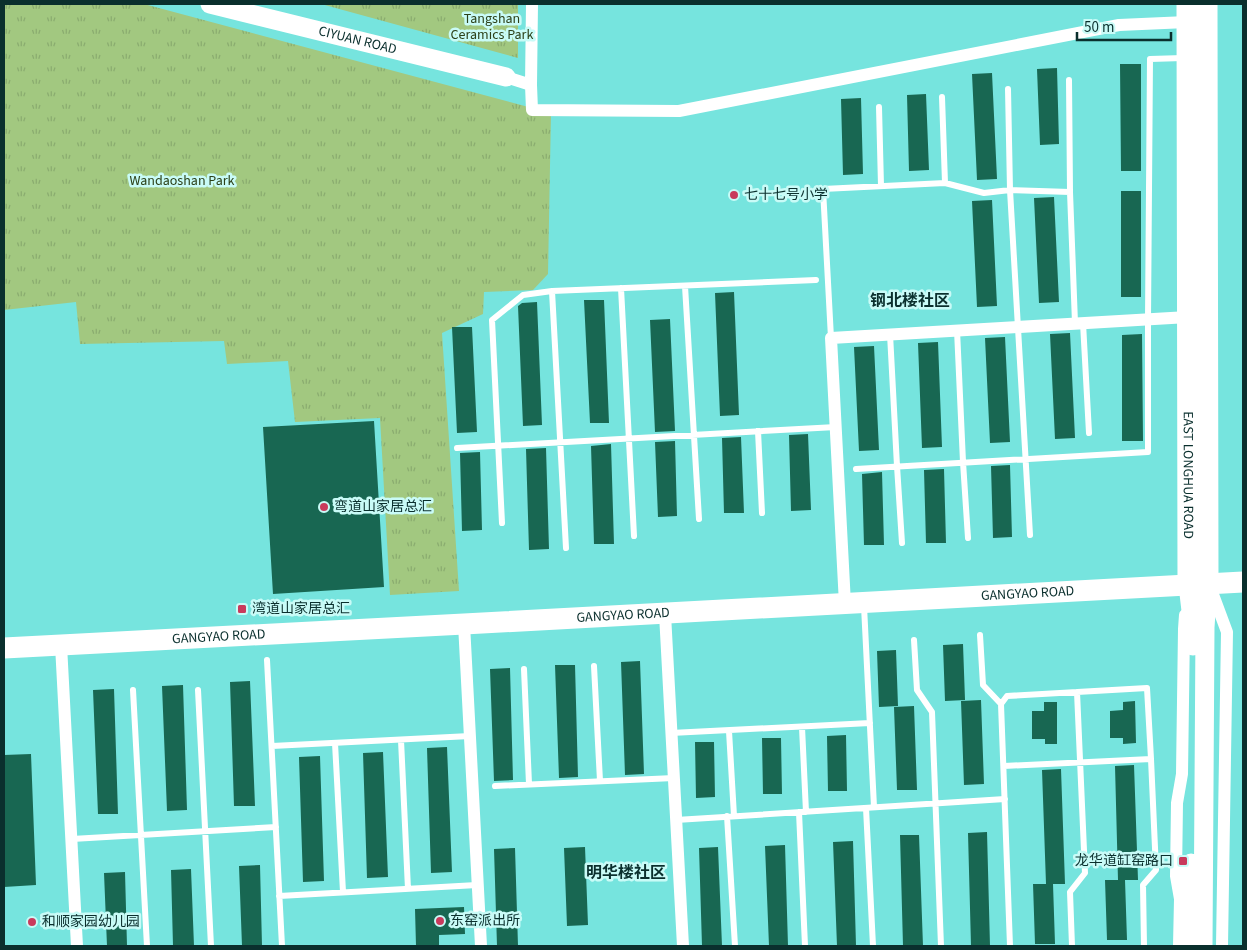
<svg xmlns="http://www.w3.org/2000/svg" width="1247" height="950" font-family="'Source Sans 3','Noto Sans SC',sans-serif">
  <style>
    .grass { fill: url(#grass-tufts) }
    .building { fill: #186752 }
    .lines { fill: none; stroke-linecap: round; stroke-linejoin: round }
    .lane { stroke: #fff; stroke-width: 6 }
    .street { stroke: #fff; stroke-width: 12 }
    .secondary { stroke: #fff; stroke-width: 19 }
    .primary { stroke: #fff; stroke-width: 21 }
    .poi-dot { fill: #c93a5c; stroke: #c9fbf7; stroke-width: 2 }
    .labels { text-anchor: middle; dominant-baseline: central; stroke-width: 5; stroke-linejoin: round; paint-order: stroke }
    .park-label { font-size: 14px; fill: #2c4018; stroke: #c9fbf7 }
    .street-label { font-size: 14px; fill: #0a2f2d; stroke: #c9fbf7 }
    .poi-label { font-size: 14px; fill: #0a2f2d; stroke: #c9fbf7; text-anchor: start }
    .quarter-label { font-size: 16px; font-weight: bold; fill: #0a2f2d; stroke: #c9fbf7 }
  </style>
  <defs>
    <pattern id="grass-tufts" width="24" height="20" patternUnits="userSpaceOnUse" patternTransform="scale(1.25)"><rect width="24" height="20" fill="#a2c880"/><path d="M3 7l-1-3M5 7V3M7 7l1-3M15 17l-1-3M17 17v-4M19 17l1-3" fill="none" stroke="#8aac6f"/></pattern>
  </defs>
  <rect width="100%" height="100%" fill="#76e4de"/>
  <path class="grass" d="M4,4H144L551,113L548,274L533,290L484,292L483,314L442,333L459,591L390,595L380,418L295,422L288,361L227,364L224,341L80,344L76,302L4,310Z
    M318,4H518V58L321,4Z"/>
  <path class="building" d="M1120,64H1141V171H1121Z
    M1057,68L1059,144L1040,145L1037,69Z
    M992,73L997,179L977,180L972,74Z
    M926,94L929,170L909,171L907,95Z
    M861,98L863,174L843,175L841,99Z
    M1121,191H1141V297H1121Z
    M1054,197L1059,302L1039,303L1034,198Z
    M992,200L997,306L977,307L972,201Z
    M734,292L739,415L720,416L715,293Z
    M584,300H604L609,423H590Z
    M537,302L542,425L523,426L518,306L522,303Z
    M670,319L675,431L655,432L650,320Z
    M452,327H472L477,432L457,433Z
    M1070,333L1075,438L1055,439L1050,334Z
    M1142,334L1143,441H1122V335Z
    M1005,337L1010,442L990,443L985,338Z
    M938,342L942,447L922,448L918,343Z
    M874,346L879,450L859,451L854,347Z
    M374,421L384,587L273,594L263,427Z
    M808,434L811,510L791,511L789,435Z
    M741,437L744,513H724L722,438Z
    M675,441L677,516L658,517L655,442Z
    M611,444L614,544H594L591,446Z
    M546,448L549,549L529,550L526,449Z
    M480,452L482,530L462,531L460,453Z
    M1010,465L1012,537L993,538L991,466Z
    M944,469L946,543H926L924,470Z
    M882,472L884,545H864L862,474Z
    M963,644L965,700L945,701L943,645Z
    M896,650L898,706L879,707L877,651Z
    M640,661L644,774L625,775L621,662Z
    M555,665H575L578,777L559,778Z
    M510,668L513,780L494,781L490,669Z
    M250,681L255,806H234L230,682Z
    M183,685L187,810L167,811L162,686Z
    M114,689L118,814H98L93,690Z
    M981,700L984,784L964,785L961,701Z
    M1135,701L1136,743L1123,744V738H1110V711L1123,710V702Z
    M1044,702H1057V744H1045V739H1032V711H1044Z
    M914,706L917,790H897L894,707Z
    M846,735L847,791H828L827,736Z
    M762,738H781L782,794H763Z
    M695,742H714L715,797L696,798Z
    M447,747L452,872L431,873L427,748Z
    M383,752L388,877L367,878L363,753Z
    M31,754L36,885L4,887V755Z
    M320,756L324,881L303,882L299,757Z
    M1134,765L1138,880H1125L1127,940H1107L1105,880H1118L1115,766Z
    M1061,769L1065,884H1053L1055,944H1035L1033,884H1046L1042,770Z
    M987,832L990,946H971L968,833Z
    M900,835H919L923,946H903Z
    M853,841L856,946H837L833,842Z
    M785,845L788,946H769L765,846Z
    M585,847L588,925L567,926L564,848Z
    M718,847L722,946H702L699,848Z
    M515,848L518,946H497L494,849Z
    M260,865L262,946H242L239,866Z
    M191,869L194,946H173L171,870Z
    M125,872L127,946H107L104,873Z
    M464,907L465,934L439,935V946H416L415,909Z"/>
  <g class="lines">
    <path class="lane" d="M1069,80L1070,192
      M1008,89L1010,190L1030,535
      M942,97L945,183
      M879,107L881,186
      M685,286L699,519
      M621,288L634,536
      M552,291L566,548
      M1083,323L1089,433
      M957,330L963,462L968,538
      M890,334L897,466L902,543
      M831,338L823,189L945,183L984,193L1010,190L1070,192L1075,323
      M758,431L762,513
      M457,448L836,427
      M856,469L1148,452V319L1150,59L1183,58
      M502,523L492,320L523,295L552,291L816,280
      M864,606L874,807
      M980,635L983,685L1001,704L1010,946
      M914,640L917,690L932,712L941,946
      M267,660L282,946
      M594,666L600,781
      M524,669L529,784
      M133,690L147,946
      M198,690L211,946
      M1001,704L1007,696L1147,688L1151,759
      M802,727L806,812
      M729,731L734,816
      M671,733L870,723
      M401,740L408,889
      M335,743L343,892
      M272,746L470,736
      M1004,766L1151,759L1156,870L1143,885L1144,946
      M495,786L674,778
      M866,808L873,946
      M799,812L805,946
      M727,816L735,946
      M676,820L1005,799
      M72,839L276,827
      M279,896L477,885
      M1072,946L1070,892L1085,873L1077,692"/>
    <path class="street" d="M506,77L531,85L532,4
      M531,85L532,110L679,111L1119,25L1187,22
      M1211,589L1227,632L1222,946
      M845,604L831,338L1188,317
      M665,614L683,946
      M464,624L481,946
      M61,645L77,946
      M1179,946L1180,899L1176,876L1177,803L1182,774L1184,629L1185,615"/>
    <g class="secondary">
      <path id="s1" d="M210,4L506,77"/>
      <path d="M1188,585L1193,628V646"/>
      <path d="M1190,946L1191,863"/>
      <path d="M1203,946L1205,627L1208,584"/>
    </g>
    <g class="primary">
      <path id="s2" d="M1187,4L1188,585"/>
      <path d="M1207,4L1208,584"/>
      <path id="s3" d="M4,648L464,624L1243,582"/>
    </g>
  </g>
  <g class="poi-dot">
    <circle cx="734" cy="195" r="5"/>
    <circle cx="324" cy="507" r="5"/>
    <rect x="237" y="604" width="10" height="10" rx="2.5"/>
    <rect x="1178" y="856" width="10" height="10" rx="2.5"/>
    <circle cx="440" cy="921" r="5"/>
    <circle cx="32" cy="922" r="5"/>
  </g>
  <g class="labels">
    <g class="park-label">
      <text x="492" y="19">Tangshan<tspan x="492" dy="16">Ceramics Park</tspan></text>
      <text x="182" y="181">Wandaoshan Park</text>
    </g>
    <g class="street-label">
      <text stroke="none"><textPath href="#s1" startOffset="152">CIYUAN ROAD</textPath></text>
      <text stroke="none"><textPath href="#s2" startOffset="471">EAST LONGHUA ROAD</textPath></text>
      <text stroke="none"><textPath href="#s3" startOffset="1025">GANGYAO ROAD</textPath></text>
      <text stroke="none"><textPath href="#s3" startOffset="620">GANGYAO ROAD</textPath></text>
      <text stroke="none"><textPath href="#s3" startOffset="215">GANGYAO ROAD</textPath></text>
    </g>
    <g class="poi-label">
      <text x="744" y="195">七十七号小学</text>
      <text x="334" y="507">弯道山家居总汇</text>
      <text x="252" y="609">湾道山家居总汇</text>
      <text x="1173" y="861" text-anchor="end">龙华道缸窑路口</text>
      <text x="450" y="921">东窑派出所</text>
      <text x="42" y="922">和顺家园幼儿园</text>
    </g>
    <g class="quarter-label">
      <text x="910" y="301">钢北楼社区</text>
      <text x="626" y="873">明华楼社区</text>
    </g>
  </g>
  <rect width="1247" height="950" fill="none" stroke="#0a2f2d" stroke-width="10"/>
  <path d="M1077 32v8h94v-8" fill="none" stroke="#0a2f2d" stroke-width="2.5"/>
  <text x="1084" y="32" font-size="15" fill="#0a2f2d" stroke="#c9fbf7" stroke-width="4" paint-order="stroke">50 m</text>
</svg>
